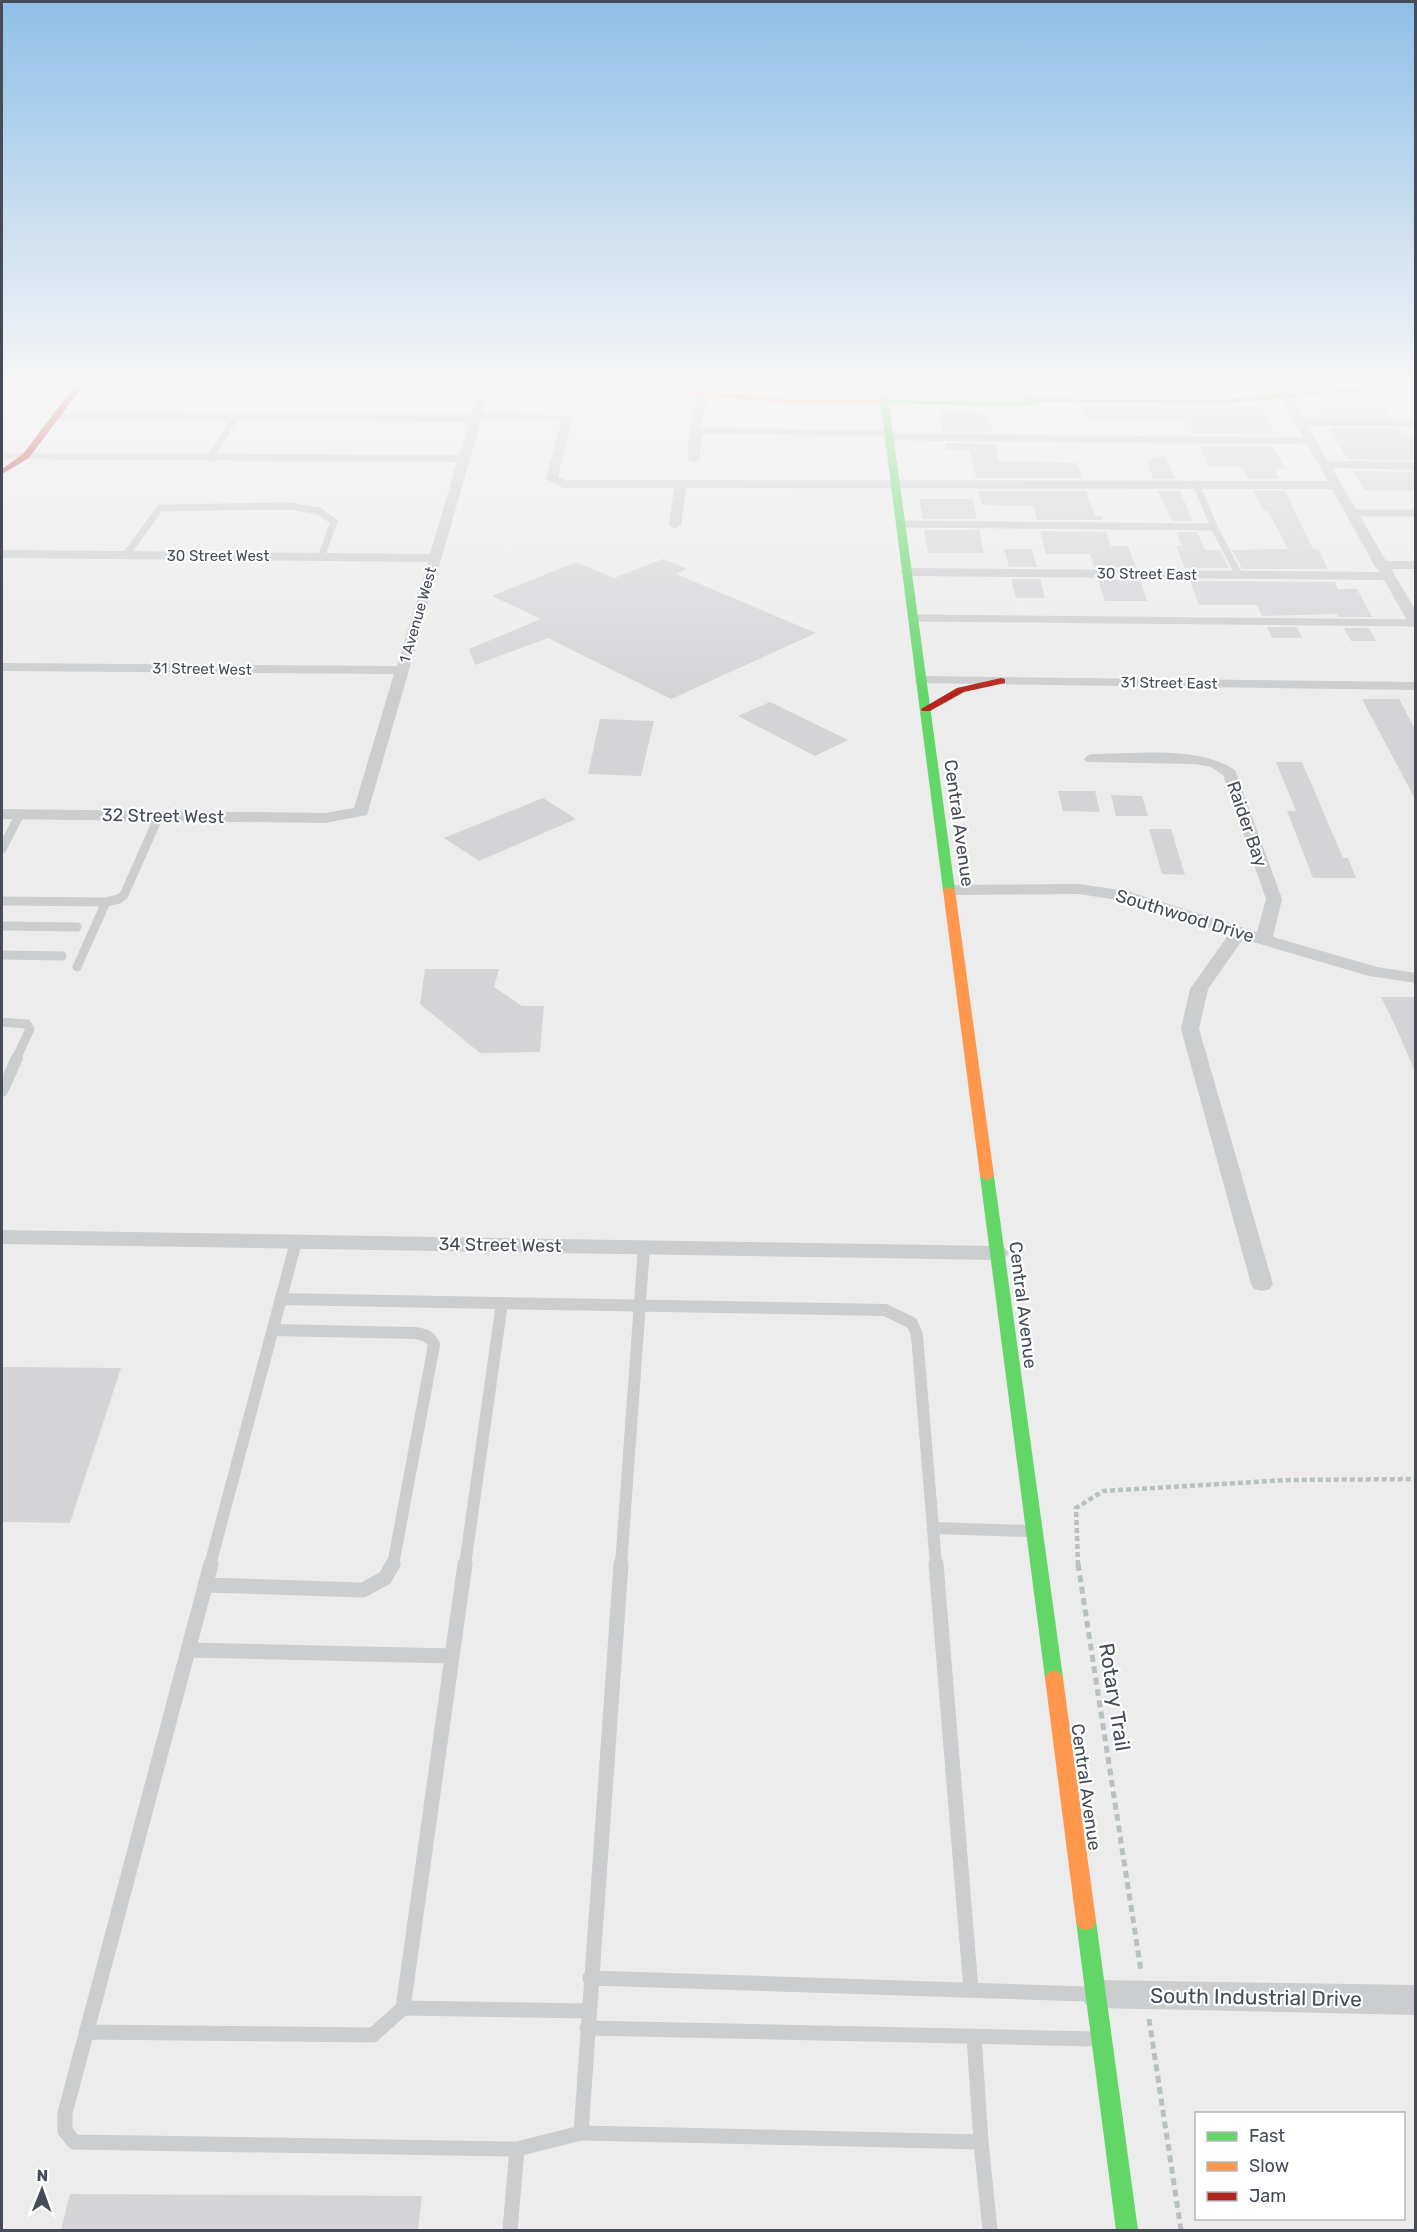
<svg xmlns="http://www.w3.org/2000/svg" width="1417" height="2232" font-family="Rubik,sans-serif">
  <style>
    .green { fill: #d2ebdf }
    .building { fill: #d4d4d7 }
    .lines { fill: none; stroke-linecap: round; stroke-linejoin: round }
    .path-far1 { stroke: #b7c1c0; stroke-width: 4.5; stroke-dasharray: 5 3; stroke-linecap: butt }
    .path { stroke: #b7c1c0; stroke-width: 5; stroke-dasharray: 7 4.5; stroke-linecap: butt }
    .lane-far3 { stroke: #cbcdcf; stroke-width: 7 }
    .lane-far2 { stroke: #cbcdcf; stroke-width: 9 }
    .lane-far1 { stroke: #cbcdcf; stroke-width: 12 }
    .lane { stroke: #cbcdcf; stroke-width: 15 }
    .street { fill: #cbcdcf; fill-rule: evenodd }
    .fast { fill: #63d668; fill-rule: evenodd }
    .slow { fill: #ff974d; fill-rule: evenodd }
    .jam { fill: #b3261e; fill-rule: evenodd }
    .labels { text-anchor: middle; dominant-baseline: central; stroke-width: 4.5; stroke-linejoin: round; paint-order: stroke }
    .far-street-label { font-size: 15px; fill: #454c57; stroke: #fff }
    .street-label { font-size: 18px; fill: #454c57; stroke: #fff }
    .near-street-label { font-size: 21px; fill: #454c57; stroke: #fff }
  </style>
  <rect width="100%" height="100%" fill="#edecec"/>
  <path class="green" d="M724,384H862L856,389L847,391L776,390Z"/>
  <path class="building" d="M936,384H964L967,396H939Z
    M1075,384H1249L1254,392L1226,395L1078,393Z
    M1261,405L1275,434H1194L1188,421H1088L1083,407L1226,408Z
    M1317,407L1384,408L1390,417H1322Z
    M942,410H970L971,414L988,415L992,432H942L939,413H942Z
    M1329,428H1397L1403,437H1416V460L1347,459Z
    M945,443L995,444L999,461L1077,463L1082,478H976L970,451L946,450Z
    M1200,446H1273L1285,469H1274L1279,479H1248L1242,467H1209Z
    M1165,455L1175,479H1153L1146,461Z
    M1354,471L1416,472V491L1365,490Z
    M978,491H1086L1095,516H1101L1103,520H1037L1033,506L982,505Z
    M1158,491H1180L1193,521H1172Z
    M1254,491H1285L1313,549H1318L1328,569H1242L1232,550L1288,549L1268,511H1263Z
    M919,499H973L977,519H923Z
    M924,530H979L984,553H928Z
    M1040,531L1106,532L1111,546H1128L1136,568L1094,567L1090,554H1046Z
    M1176,532H1197L1205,550H1220L1229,568H1185L1176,546H1182Z
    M1004,549H1032L1037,567H1009Z
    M663,559L687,569L676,574L816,633L671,699L548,638L475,665L469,649L541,619L492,596L576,562L614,578Z
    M1011,579H1040L1045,598H1016Z
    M1098,580H1140L1147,601H1105Z
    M1190,581L1335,582L1338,589H1357L1372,617H1338L1337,614L1262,616L1257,605H1199Z
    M1267,627H1297L1302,638H1272Z
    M1344,628H1369L1376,641H1351Z
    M1362,699H1399L1416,731V801Z
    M770,702L848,740L815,756L738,716Z
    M600,719L654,721L641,776L588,774Z
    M1276,762H1302L1343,858H1348L1356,878H1313L1287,811H1296Z
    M1058,791H1095L1100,812L1063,811Z
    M1111,795L1142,796L1148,816H1116Z
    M543,798L576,819L479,861L444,838Z
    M1149,829H1171L1185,875L1162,874Z
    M425,969H499L494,987L522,1006H544L540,1052L480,1053L420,1004Z
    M1381,997H1416V1074L1395,1025Z
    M2,1367L121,1368L70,1523L2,1522Z
    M70,2194L422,2196L418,2230H61Z"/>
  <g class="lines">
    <path class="path-far1" d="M1078,1565L1076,1508L1103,1491L1288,1480L1416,1479"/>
    <path class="path" d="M1078,1564L1141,1971
      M1149,2019L1181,2230"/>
    <path class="lane-far3" d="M55,417L477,418
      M1299,422L1416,423
      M889,437L1311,441
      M210,458L235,418
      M1196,484L1214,527L1239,575
      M1352,513H1416
      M901,524L1214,527
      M126,555L160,508L289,506L319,511L334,522L321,557
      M913,618L1416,623"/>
    <path class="lane-far2" d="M2,849L20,814
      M2,901L106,902L119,899L124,895L159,816
      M2,926L77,927
      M2,955L62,956
      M77,967L106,902
      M2,1022L27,1024L30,1029L16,1059"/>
    <path class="lane-far1" d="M2,1091L17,1058
      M281,1299L885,1310L912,1323L917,1335L936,1565
      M273,1330L414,1333C424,1334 430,1336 434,1345L393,1565
      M933,1528L1029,1531
      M210,1565L296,1242
      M465,1565L502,1303
      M621,1565L644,1247"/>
    <path class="lane" d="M211,1564L65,2113V2131L74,2142L517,2149
      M465,1564L403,2008L588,2011
      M936,1564L971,1990
      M205,1585L363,1590L385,1578L393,1564
      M188,1650L452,1656
      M590,1978L1086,1994
      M587,2028L1094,2039
      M86,2032L373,2035L403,2008
      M581,2133L621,1564
      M981,2142L990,2230
      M510,2230L517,2149L581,2133L981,2142L974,2037"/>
    <path class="street" d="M481,384H491L483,412L571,416L573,418L558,477L565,480L1328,481L1273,384H1283L1328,461L1416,462V470L1332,468L1386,561H1416V569H1391L1416,611V628L1409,624L1384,580L907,576L900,572L907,568L1380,572L1374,565L1332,489L686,488L681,525L675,529L669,525L674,488H563L546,479L561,421L482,418L367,815L325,823L2,819V809L325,813L354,808L394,674L2,671V663L397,666L428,562L2,558V550L430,554L457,462L2,459V453L459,455Z
      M703,391L708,394L701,428L889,430L895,433L889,436L701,434L700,459L694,463L688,459L689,431L698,394Z
      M922,676L1416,682V690L917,683L915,680L917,677Z
      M1092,754C1137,754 1197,745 1235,770L1282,899L1273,937L1377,967L1416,973V983L1369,976L1243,939L1208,989L1199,1029L1273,1284L1270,1289L1262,1291L1254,1289L1251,1284L1181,1029L1190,989L1229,934L1124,901L1079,894L950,895L942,890L950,885L1079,884L1127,891L1257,932L1266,899L1223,775L1211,767L1195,764L1087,762L1084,759L1087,756Z
      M2,1230L998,1246L1005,1248L1009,1253L1005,1258L998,1260L2,1244Z
      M1096,1980L1416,1985V2015L1096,2008L1085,2004L1081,1994L1085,1984Z"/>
    <path class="fast" d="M2,384L628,385L632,387L628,389L2,386Z
      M878,384H886L888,400L1023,402L1030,400L1020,399L1019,397L1023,395L1043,398L1122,400L1226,399L1402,384H1416V387L1226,403L1043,402L1023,406L889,404L955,890L949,893L943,890Z
      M987,1171L994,1176L1063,1678L1060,1683L1054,1686L1048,1683L1045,1678L980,1176Z
      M1086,1912L1093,1914L1096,1921L1138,2230H1116L1076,1921L1079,1914Z"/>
    <path class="slow" d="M625,385L786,399L883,400L887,402L883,404L786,403L628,389H625Z
      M949,887L955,890L994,1176L987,1181L980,1176L943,890Z
      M1054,1670L1060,1673L1063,1678L1096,1921L1093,1928L1086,1930L1079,1928L1076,1921L1045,1678L1048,1673Z"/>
    <path class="jam" d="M76,384H84L29,458L2,474V469L23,454Z
      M1001,678L1005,679V683L964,692L930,711H922L921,709L957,688Z"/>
  </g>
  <linearGradient id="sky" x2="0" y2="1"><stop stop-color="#8ebfe8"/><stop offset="0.55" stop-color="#f7f6f6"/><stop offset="1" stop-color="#f7f6f6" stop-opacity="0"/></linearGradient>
  <rect width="1417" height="696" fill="url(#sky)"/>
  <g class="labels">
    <g class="far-street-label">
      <text x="218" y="556">30 Street West</text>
      <text transform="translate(1147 574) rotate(1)">30 Street East</text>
      <text transform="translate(418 615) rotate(-74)">1 Avenue West</text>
      <text transform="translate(202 669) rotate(1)">31 Street West</text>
      <text transform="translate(1169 683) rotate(1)">31 Street East</text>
    </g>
    <g class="street-label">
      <text transform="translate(163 816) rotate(1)">32 Street West</text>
      <text transform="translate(959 823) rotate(82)">Central Avenue</text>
      <text transform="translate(1247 824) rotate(71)">Raider Bay</text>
      <text transform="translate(1185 916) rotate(17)">Southwood Drive</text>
      <text transform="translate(500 1245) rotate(1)">34 Street West</text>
      <text transform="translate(1023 1305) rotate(83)">Central Avenue</text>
      <text transform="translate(1086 1787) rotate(82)">Central Avenue</text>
    </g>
    <g class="near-street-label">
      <text transform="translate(1115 1697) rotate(81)">Rotary Trail</text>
      <text transform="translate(1256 1997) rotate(1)">South Industrial Drive</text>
    </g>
  </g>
  <rect width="1417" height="2232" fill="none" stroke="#454c57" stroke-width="6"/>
  <rect x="1195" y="2112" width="210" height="108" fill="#ffffff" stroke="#b5b7bc" stroke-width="1.5"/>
  <rect x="1207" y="2132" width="30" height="9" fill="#63d668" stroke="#b5b7bc" stroke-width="1.5"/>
  <text x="1249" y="2142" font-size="18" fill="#454c57">Fast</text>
  <rect x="1207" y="2162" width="30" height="9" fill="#ff974d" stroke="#b5b7bc" stroke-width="1.5"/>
  <text x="1249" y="2172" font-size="18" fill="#454c57">Slow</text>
  <rect x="1207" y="2192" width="30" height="9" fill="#b3261e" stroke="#b5b7bc" stroke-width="1.5"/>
  <text x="1249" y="2202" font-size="18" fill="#454c57">Jam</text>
  <g transform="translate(42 2190) rotate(1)" stroke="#ffffff" stroke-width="4.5" paint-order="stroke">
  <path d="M0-4.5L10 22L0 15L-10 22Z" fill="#454c57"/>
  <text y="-9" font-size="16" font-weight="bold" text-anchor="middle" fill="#454c57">N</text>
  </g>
</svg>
